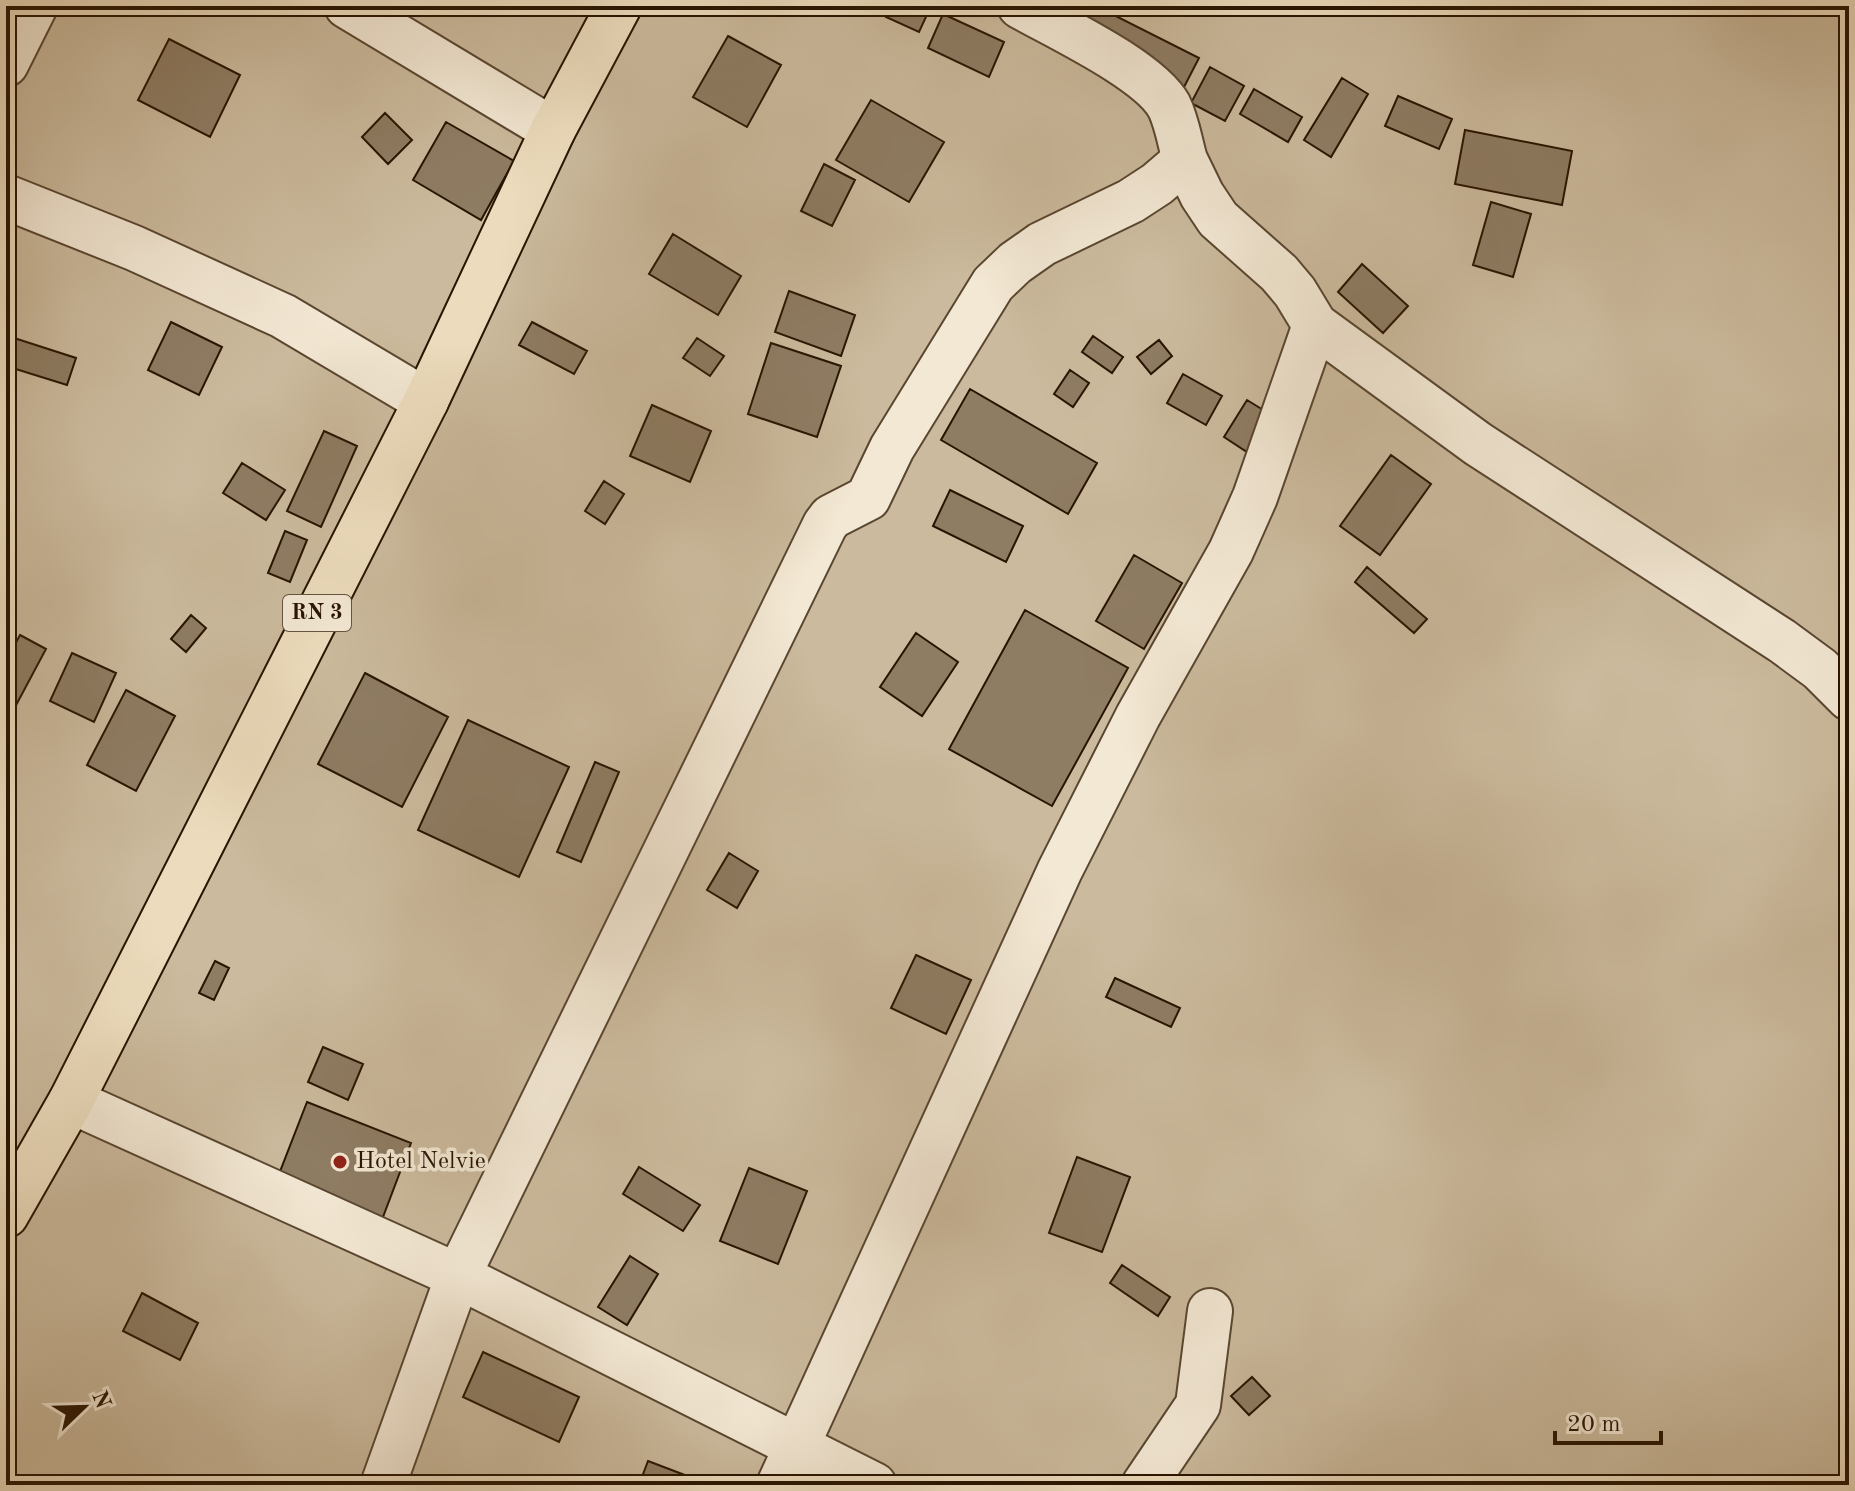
<svg xmlns="http://www.w3.org/2000/svg" width="1855" height="1491" font-family="'Old Standard TT',serif">
  <style>
    .green { fill: #cbba9d; stroke: #7a674f; stroke-width: 2 }
    .building { fill: #8e7c63; stroke: #281401; stroke-width: 2 }
    .lines { fill: none; stroke-linecap: round; stroke-linejoin: round }
    .minor-casing { stroke: #594630; stroke-width: 48 }
    .highway-casing { stroke: #281401; stroke-width: 48 }
    .minor { stroke: #f3e8d4; stroke-width: 44 }
    .highway { stroke: #ecdcbd; stroke-width: 44 }
    .poi-dot { fill: #8f2418; stroke: #f3e8d4; stroke-width: 3 }
    .labels { text-anchor: middle; dominant-baseline: central; stroke-width: 7; stroke-linejoin: round; paint-order: stroke }
    .shield { fill: #f3e8d4; stroke: #655440; stroke-width: 2 }
    .shield-label { font-size: 22px; font-weight: bold; fill: #281401 }
    .poi-label { font-size: 24px; fill: #281401; stroke: #f3e8d4; text-anchor: start }
  </style>
  <rect width="100%" height="100%" fill="#ecdcbd"/>
  <filter id="stains"><feTurbulence type="fractalNoise" baseFrequency=".0025" numOctaves="4"/><feColorMatrix values="0 0 0 0 .2 0 0 0 0 .09 0 0 0 0 .02 0 0 0 .5 -.17"/></filter>
  <radialGradient id="worn" r=".72"><stop offset=".6" stop-color="#630" stop-opacity="0"/><stop offset="1" stop-color="#630" stop-opacity=".3"/></radialGradient>
  <path class="green" d="M6,6H1849V1485H6Z"/>
  <path class="building" d="M891,6H931L919,32L886,17Z
    M1050,6H1096L1199,58L1183,89Z
    M943,14L1004,42L989,77L928,48Z
    M728,36L781,65L747,127L693,97Z
    M169,39L240,75L210,137L138,100Z
    M1210,67L1244,86L1225,121L1191,103Z
    M1342,78L1368,94L1331,157L1304,140Z
    M1254,89L1302,117L1288,142L1240,114Z
    M1398,96L1452,119L1439,149L1385,126Z
    M871,100L944,142L909,202L836,160Z
    M385,113L412,140L388,164L362,137Z
    M446,122L514,161L481,220L413,180Z
    M1465,130L1572,151L1562,205L1455,184Z
    M824,164L855,180L832,226L801,211Z
    M1491,202L1531,214L1513,277L1473,265Z
    M673,234L741,276L718,315L649,274Z
    M1362,264L1408,306L1383,333L1338,292Z
    M789,291L855,315L841,356L775,332Z
    M171,322L222,347L199,395L148,370Z
    M532,322L587,351L574,374L519,345Z
    M1093,336L1123,357L1112,373L1082,352Z
    M11,337L76,358L67,385L6,366V354Z
    M697,338L724,356L710,376L683,358Z
    M1159,340L1172,356L1151,374L1137,357Z
    M771,343L841,366L817,437L748,414Z
    M1070,370L1089,383L1073,407L1054,394Z
    M1183,374L1222,396L1206,425L1167,403Z
    M970,389L1097,463L1068,514L941,440Z
    M1247,400L1273,416L1250,454L1224,437Z
    M652,405L711,431L690,482L630,456Z
    M324,431L357,446L321,527L287,511Z
    M1391,455L1431,484L1380,555L1340,526Z
    M242,463L285,490L266,520L223,493Z
    M604,481L624,494L605,524L585,511Z
    M950,490L1023,526L1006,562L933,526Z
    M285,531L307,540L290,582L268,573Z
    M1134,555L1182,583L1144,649L1096,621Z
    M1367,567L1427,619L1414,633L1355,582Z
    M1025,610L1128,668L1052,806L949,749Z
    M191,615L206,628L186,652L171,639Z
    M916,633L958,662L922,716L880,687Z
    M20,635L46,649L6,724V661Z
    M72,653L116,673L94,722L50,701Z
    M365,673L448,717L402,807L318,764Z
    M126,690L175,716L136,791L87,765Z
    M468,720L569,767L519,877L418,830Z
    M595,762L619,772L581,862L557,852Z
    M729,853L758,871L737,908L707,890Z
    M916,955L971,980L946,1034L891,1008Z
    M215,961L229,968L214,1000L199,993Z
    M1115,978L1180,1008L1171,1027L1106,997Z
    M323,1047L363,1064L348,1100L308,1082Z
    M307,1102L411,1143L372,1246L267,1205Z
    M1077,1157L1130,1177L1102,1252L1049,1233Z
    M639,1167L700,1205L683,1231L623,1194Z
    M749,1168L807,1191L778,1264L720,1241Z
    M630,1256L658,1274L627,1325L598,1307Z
    M1122,1265L1170,1297L1158,1316L1110,1283Z
    M142,1293L198,1323L180,1360L123,1331Z
    M483,1352L579,1397L559,1442L463,1397Z
    M1252,1377L1270,1396L1249,1415L1231,1396Z
    M648,1461L711,1485H639Z"/>
  <g class="lines">
    <g class="minor-casing">
      <path id="minor" d="M347,6L553,130
        M1020,6C1059,28 1149,70 1169,106C1177,122 1180,143 1185,160
        M6,64L35,6
        M6,197L134,248L283,316L426,401
        M71,1101L458,1276L874,1485
        M383,1485L458,1276L825,525L831,517L868,498L892,448L993,284L1015,263L1042,244L1131,201L1157,184L1185,160L1202,195L1218,219L1279,273L1295,292L1315,325L1478,444L1782,641L1820,669L1849,698
        M779,1485L1060,870L1138,716L1231,551L1255,497L1315,325
        M1144,1485L1198,1405L1210,1311"/>
    </g>
    <g class="highway-casing">
      <path id="highway" d="M6,1215L71,1101L426,401L553,130L619,6"/>
    </g>
    <use href="#minor" class="minor"/>
    <use href="#highway" class="highway"/>
  </g>
  <circle class="poi-dot" cx="340" cy="1162" r="8"/>
  <g class="labels">
    <rect class="shield" x="283" y="595" width="68" height="36" rx="6"/>
    <g class="shield-label">
      <text x="317" y="613">RN 3</text>
    </g>
    <g class="poi-label">
      <text x="356" y="1162">Hotel Nelvie</text>
    </g>
  </g>
  <rect width="1855" height="1491" fill="none" stroke="#ecdcbd" stroke-width="32"/>
  <rect x="8" y="8" width="1839" height="1475" fill="none" stroke="#281401" stroke-width="4"/>
  <rect x="16" y="16" width="1823" height="1459" fill="none" stroke="#281401" stroke-width="2"/>
  <g transform="translate(84 1407) rotate(67)" stroke="#f3e8d4" stroke-width="6" paint-order="stroke">
  <path d="M0-6L14 30L0 20L-14 30Z" fill="#281401"/>
  <text y="-12" font-size="22" font-weight="bold" text-anchor="middle" fill="#281401">N</text>
  </g>
  <path d="M1555 1431v12h106v-12" fill="none" stroke="#281401" stroke-width="4"/>
  <text x="1567" y="1431" font-size="24" fill="#281401" stroke="#f3e8d4" stroke-width="6" paint-order="stroke">20 m</text>
  <rect width="100%" height="100%" filter="url(#stains)"/>
  <rect width="100%" height="100%" fill="url(#worn)"/>
</svg>
